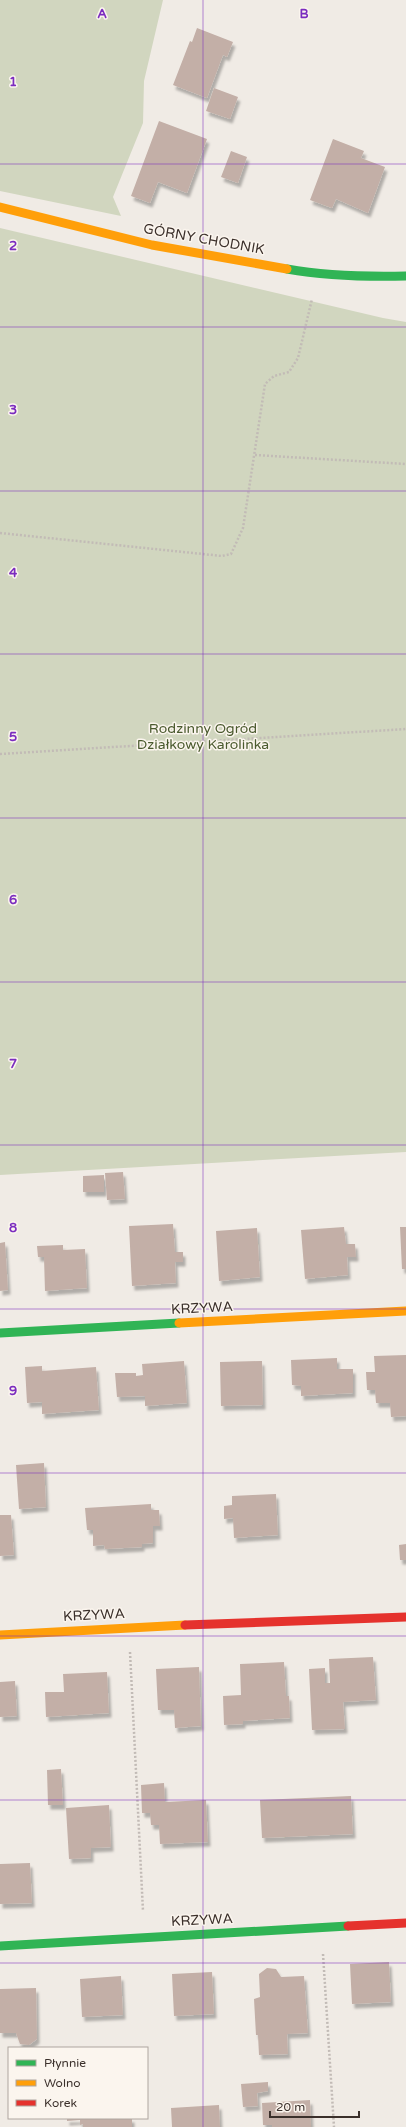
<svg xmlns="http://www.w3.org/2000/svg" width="406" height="2127" font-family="'Varela Round',sans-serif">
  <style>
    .green { fill: #d1d6bf }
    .building { fill: #c3afa7; filter: url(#shadow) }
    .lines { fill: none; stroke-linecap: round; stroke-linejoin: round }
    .path { stroke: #c2bbb6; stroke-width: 2.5; stroke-dasharray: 2 2; stroke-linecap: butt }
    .fast { stroke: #30b455; stroke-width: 9 }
    .slow { stroke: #ff9f0a; stroke-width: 9 }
    .jam { stroke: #e5322d; stroke-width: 9 }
    .grid { fill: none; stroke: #7b2cbf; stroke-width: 1; stroke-opacity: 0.55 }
    .labels { text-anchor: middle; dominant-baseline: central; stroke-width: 3; stroke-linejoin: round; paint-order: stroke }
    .street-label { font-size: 14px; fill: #3b302b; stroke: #fbf5ee }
    .park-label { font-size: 14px; fill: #4a5a2e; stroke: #fbf5ee }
    .grid-label { font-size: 13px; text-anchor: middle; font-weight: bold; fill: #7b2cbf; stroke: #fbf5ee; stroke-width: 3; stroke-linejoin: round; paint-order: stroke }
  </style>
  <defs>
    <filter id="shadow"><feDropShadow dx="2.5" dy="4.5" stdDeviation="1" flood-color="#0004"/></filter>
  </defs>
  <rect width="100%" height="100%" fill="#f0ebe5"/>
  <path class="green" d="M0,0H163L144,81L143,123L113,197L121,216L0,191Z
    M0,228L383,318L406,322V1152L0,1175Z"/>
  <path class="building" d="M197,28L233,42L227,57L223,55L207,98L173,85L190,41L192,42Z
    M214,88L238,97L230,119L206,111Z
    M159,121L207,139L187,193L158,182L150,203L131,196Z
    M333,139L364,151L361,158L385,167L368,213L336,199L332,208L310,200Z
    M231,151L247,157L238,183L221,177Z
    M123,1172L125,1199L107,1200L105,1173Z
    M104,1175V1192H83V1176Z
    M173,1224L175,1252H183V1262H175L176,1283L132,1286L129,1226Z
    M344,1227L346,1244H355L356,1257H347L348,1275L305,1279L301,1230Z
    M400,1227H406V1269H402Z
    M257,1228L260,1277L219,1281L216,1231Z
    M5,1242L8,1290L0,1291V1243Z
    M63,1245V1250L85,1249L87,1288L45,1291L44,1257H38L37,1246Z
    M406,1355V1416L391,1417L390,1403H376L375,1390H367L366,1372H375L374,1356Z
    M337,1358V1369H353V1393L301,1396V1386L292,1385L291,1360Z
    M184,1361L187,1403L145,1406V1396L117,1397L115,1373H136V1376L143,1375L142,1364Z
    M262,1361L263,1405L221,1406L220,1362Z
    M42,1366V1371L96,1367L99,1410L42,1414V1402L27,1403L25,1367Z
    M44,1463L46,1507L19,1509L16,1465Z
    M276,1494L278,1535L234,1538L233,1518L224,1519V1506L232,1505V1496Z
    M151,1504V1510H159L160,1526H153V1543L142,1544V1547L105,1549L104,1545L93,1546V1530H87L85,1508Z
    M0,1515H11L14,1555L0,1556Z
    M406,1544V1560H400L399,1545Z
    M373,1657L376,1700L343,1702L345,1729L312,1730L309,1669L325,1668V1683H330L329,1659Z
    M284,1662L286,1696H289L290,1718L243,1721V1724L224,1725L223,1696L241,1695L240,1664Z
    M199,1667L201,1726L175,1728L174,1710H158L156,1669Z
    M107,1672L109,1713L46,1717L45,1692H64L63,1674Z
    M15,1681L17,1716L0,1717V1682Z
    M61,1769L63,1805H48L47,1770Z
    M164,1783L165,1802L206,1800L208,1842L160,1844L159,1825H151L150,1813H142L141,1785Z
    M351,1796L353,1834L262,1838L260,1800Z
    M109,1805L111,1847L91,1848V1858L69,1859L66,1808Z
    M30,1863L32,1903L0,1904V1864Z
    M389,1962L391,2002L352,2004L350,1964Z
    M267,1968L276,1969L281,1977L304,1976L308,2033L287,2034L288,2054L259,2055L258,2035H256L254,1999L260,1997L259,1974Z
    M212,1972L214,2014L174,2016L172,1974Z
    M121,1976L123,2015L82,2017L80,1979Z
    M36,1988L37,2039L29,2045L20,2044L16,2033H0V1989Z
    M268,2082V2091L257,2093L258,2106L243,2107L241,2084Z
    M310,2100L311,2127H272V2125H263L262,2103Z
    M219,2105L220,2127H172L171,2108Z
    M67,2118H132V2127H83V2124L80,2125V2120L67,2121Z"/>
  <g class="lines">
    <path class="path" d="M255,455L406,464
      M0,533L222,556L231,554L243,528L265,384L274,376L289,372L298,358L312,299
      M0,754L406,729
      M130,1652L143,1911
      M323,1954L334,2127"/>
    <path class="fast" d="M287,269C327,276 365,277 406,276
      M0,1333L179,1323
      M0,1946L348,1926"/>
    <path class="slow" d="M0,207L152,245L287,269
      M179,1323L406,1311
      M0,1635L185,1625"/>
    <path class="jam" d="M185,1625L406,1617
      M348,1926L406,1923"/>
  </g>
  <path class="grid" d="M203,0V2127M0,164H406M0,327H406M0,491H406M0,654H406M0,818H406M0,982H406M0,1145H406M0,1309H406M0,1473H406M0,1636H406M0,1800H406M0,1963H406"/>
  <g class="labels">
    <g class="street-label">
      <text transform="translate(204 239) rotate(10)">GÓRNY CHODNIK</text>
      <text transform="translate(202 1308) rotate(-3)">KRZYWA</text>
      <text transform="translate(94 1615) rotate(-3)">KRZYWA</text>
      <text transform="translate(202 1920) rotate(-3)">KRZYWA</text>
    </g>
    <g class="park-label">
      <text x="203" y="728">Rodzinny Ogród<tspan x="203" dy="16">Działkowy Karolinka</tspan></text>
    </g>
  </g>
  <g class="grid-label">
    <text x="102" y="18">A</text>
    <text x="304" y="18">B</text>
    <text x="13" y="86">1</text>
    <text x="13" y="250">2</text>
    <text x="13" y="414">3</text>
    <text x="13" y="577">4</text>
    <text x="13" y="741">5</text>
    <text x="13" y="904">6</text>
    <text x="13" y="1068">7</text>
    <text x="13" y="1232">8</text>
    <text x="13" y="1395">9</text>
  </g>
  <rect x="8" y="2047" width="140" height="72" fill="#fbf5ee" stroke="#aea6a0"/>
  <rect x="16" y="2060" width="20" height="6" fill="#30b455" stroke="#aea6a0"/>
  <text x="44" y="2067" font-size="12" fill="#3b302b">Płynnie</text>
  <rect x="16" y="2080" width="20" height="6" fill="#ff9f0a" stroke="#aea6a0"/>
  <text x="44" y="2087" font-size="12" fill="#3b302b">Wolno</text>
  <rect x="16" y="2100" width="20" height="6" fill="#e5322d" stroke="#aea6a0"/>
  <text x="44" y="2107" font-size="12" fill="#3b302b">Korek</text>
  <path d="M270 2111v6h89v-6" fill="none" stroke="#3b302b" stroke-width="2"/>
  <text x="276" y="2111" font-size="12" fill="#3b302b" stroke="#fbf5ee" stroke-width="3" paint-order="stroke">20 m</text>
</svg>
